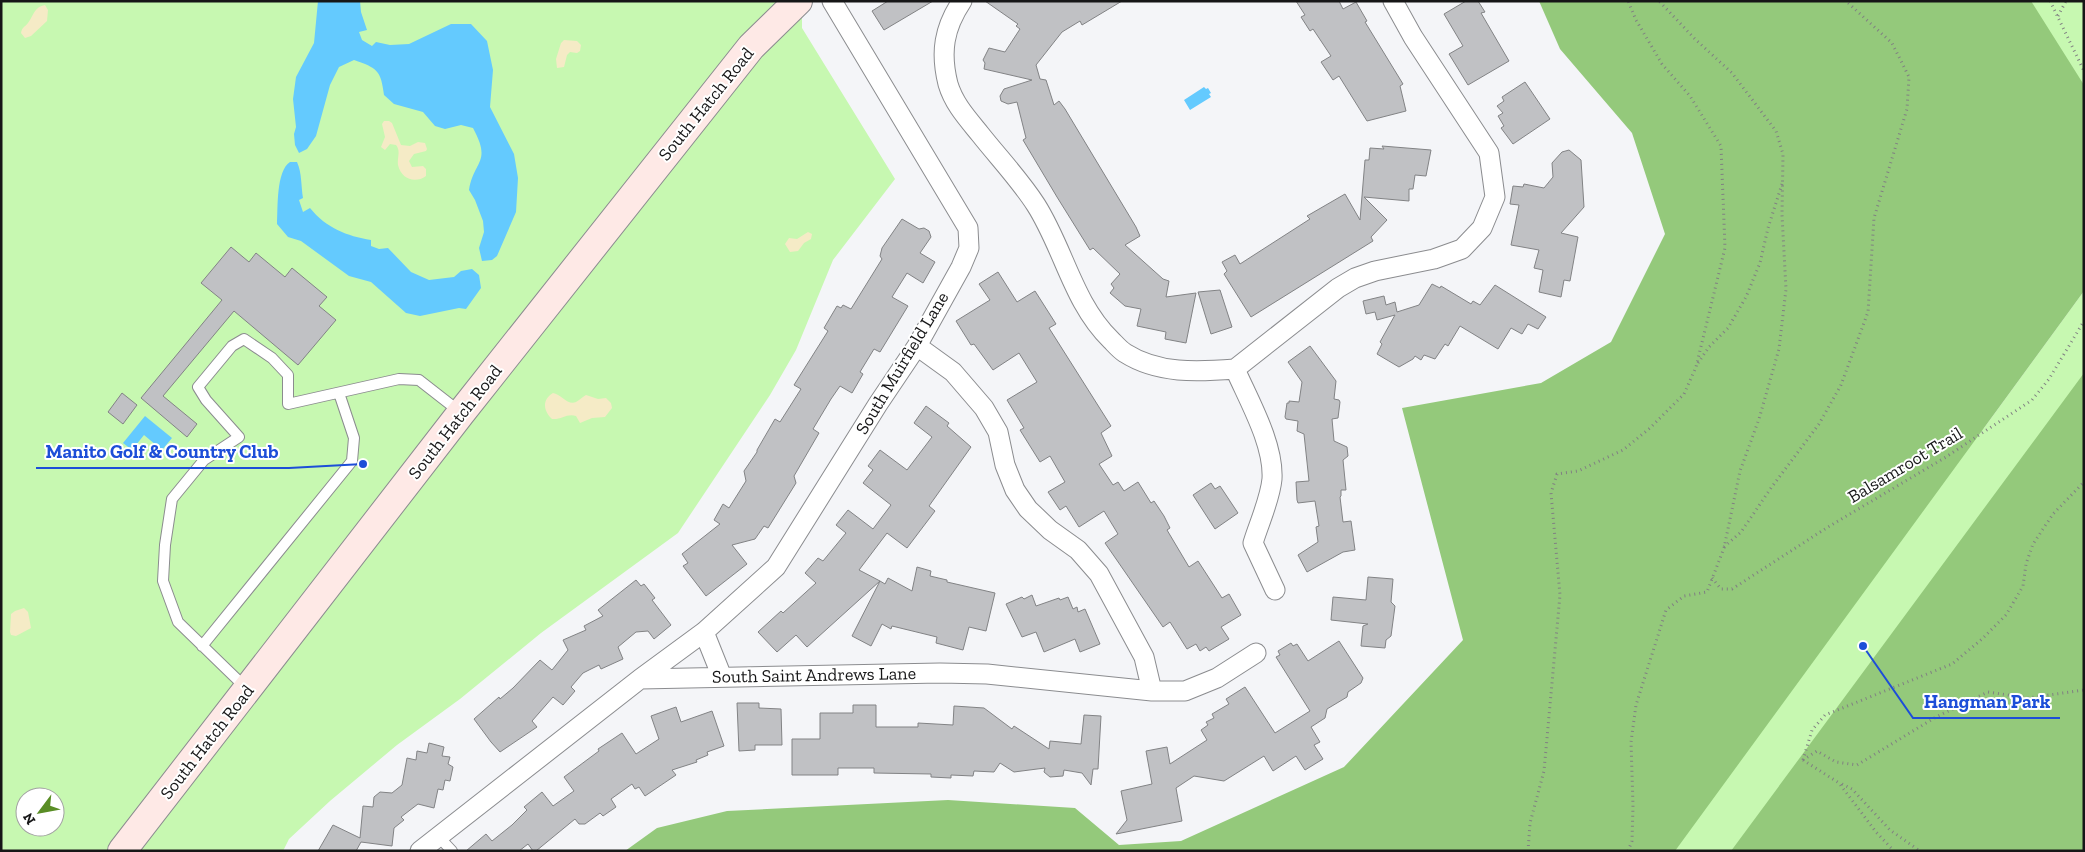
<svg xmlns="http://www.w3.org/2000/svg" width="2085" height="852" font-family="'Zilla Slab',serif">
  <style>
    .green { fill: #c7f8b1; fill-rule: evenodd }
    .forest { fill: #94c97b }
    .sand { fill: #f5ebc6 }
    .water { fill: #64cafe }
    .building { fill: #c0c1c4; stroke: #828385 }
    .lines { fill: none; stroke-linecap: round; stroke-linejoin: round }
    .service-casing { stroke: #8b8c8f; stroke-width: 12 }
    .minor-casing { stroke: #8b8c8f; stroke-width: 21 }
    .secondary-casing { stroke: #8b8c8f; stroke-width: 30 }
    .path { stroke: #808082; stroke-width: 3; stroke-dasharray: 1 4; stroke-linecap: butt }
    .service { stroke: #fff; stroke-width: 10 }
    .minor { stroke: #fff; stroke-width: 19 }
    .secondary { stroke: #fee9e6; stroke-width: 28 }
    .labels { text-anchor: middle; dominant-baseline: central; stroke-width: 4; stroke-linejoin: round; paint-order: stroke }
    .street-label { font-size: 18px; fill: #161617; stroke: #fff }
    .leader { fill: none; stroke: #1d4ed8; stroke-width: 2 }
    .callout-dot { fill: #1d4ed8; stroke: #fff; stroke-width: 2 }
    .callout-label { font-size: 19px; text-anchor: middle; font-weight: bold; fill: #1d4ed8; stroke: #fff; stroke-width: 4; stroke-linejoin: round; paint-order: stroke }
  </style>
  <rect width="100%" height="100%" fill="#f4f5f8"/>
  <path class="green" d="M1,1H794L802,18V28L895,179L833,260L796,350L770,395L678,533L541,633L460,699L397,745L330,801L289,839L283,851H1ZM25,797H55V827H25Z
    M1997,1H2084V137Z
    M2084,291V851H1322L1984,428Z"/>
  <path class="forest" d="M1539,1H2031L2084,85V291L1675,851H625L657,828L727,811L948,800L1075,808L1119,845L1181,841L1344,767L1463,640L1402,408L1541,383L1611,342L1665,234L1632,133L1560,49Z
    M2084,373V851H1731Z"/>
  <path class="sand" d="M45,5L48,10L47,21L31,36L25,38L21,33C22,27 25,27 28,23C34,15 34,7 45,5Z
    M564,40L577,41L581,45L580,51L577,53L570,52L567,55L564,67L557,68L556,59L561,43Z
    M384,121H389L392,123L401,145L410,146L418,142L425,143L427,149L426,151L414,154L409,161L412,167L423,166L426,169V176C415,184 401,179 398,165C397,157 401,151 396,145L390,144L385,150L381,147L385,137L382,124Z
    M808,232L812,234L811,239L804,243L798,251L790,252L785,244L789,238L797,239Z
    M553,393C561,394 568,406 576,402C580,400 582,397 586,395L598,399L606,398L611,403L612,408L605,417L592,418L580,423L576,416C567,413 561,420 552,419C544,412 541,400 553,393Z
    M24,608L28,612L31,628L16,636L11,635L10,632L11,614L15,611Z"/>
  <path class="water" d="M318,1H360L361,12L367,30L359,32L362,40L372,46L376,42L390,45L409,44L451,24H471L487,41L493,70L490,107L514,154L518,178L516,212L497,256L492,260L482,261L479,248L484,232L483,221L475,200L469,190C474,160 492,163 473,128L461,125L445,129L435,126L423,112L394,104L384,95C381,70 377,68 354,60L339,67L330,85L316,136L307,149L299,153L295,145L294,134L296,127L293,99L296,77L314,43Z
    M1204,87L1206,89L1208,88L1211,93L1209,94L1211,97L1190,110L1184,100Z
    M290,162H297C302,173 301,186 303,198L299,200L303,212L310,208C326,228 347,236 371,240V246L379,249L388,248L411,272L429,280L454,277L461,271L472,269L479,275L481,288L466,309L459,308L420,316L406,313L371,282L349,276L301,241L288,237L277,224C278,208 276,171 290,162Z
    M145,416L172,438L162,450L144,435L132,450L123,443Z"/>
  <path class="building" d="M888,1H933L884,30L872,11Z
    M985,1H1122L1082,25L1080,21L1062,32L1036,65L1040,79L1046,80L1054,105L1059,101L1065,109L1136,227L1140,236L1125,245L1163,279L1169,281L1166,297L1196,293L1186,343L1165,339L1166,332L1137,326L1141,309L1125,306L1110,293L1114,288L1111,284L1120,274L1093,248L1090,250L1057,197L1023,140L1026,138L1017,102L1008,104L1001,101L1000,96L1004,89L1032,80L984,69L985,63L983,60L989,48L1005,52L1020,29L1016,26L1018,24Z
    M1296,1H1339L1343,9L1356,2L1367,21L1365,22L1403,84L1400,86L1406,111L1367,121L1339,76L1333,80L1321,62L1331,56L1313,29L1310,31L1301,17L1305,15Z
    M1466,1H1478L1485,12L1481,13L1509,61L1468,85L1449,54L1463,46L1444,14Z
    M1525,82L1550,119L1513,144L1501,128L1504,126L1498,116L1503,113L1497,106L1504,101L1502,97Z
    M1382,146L1431,150L1426,176L1415,175L1413,189H1409V201L1364,197L1387,220L1371,237L1373,241L1251,317L1224,274L1227,271L1222,262L1235,255L1240,264L1310,219L1307,216L1345,194L1360,220L1365,160H1369L1370,148L1384,149Z
    M1569,150L1581,160L1584,207L1561,233L1578,237L1570,281L1564,280L1561,297L1539,292L1543,270L1534,268L1539,250L1511,245L1519,205L1510,204L1513,186L1523,187L1524,184L1544,188L1553,177L1552,163L1562,152Z
    M902,219L919,229L924,228L929,231L931,237L920,253L935,262L923,283L907,273L892,297L908,306L880,352L874,349L860,372L863,374L852,393L840,386L831,399L813,429L819,433L794,476L796,483L768,528L764,526L755,539L732,545L747,564L706,596L683,566L688,563L682,554L720,524L714,520L723,504L729,508L746,481L744,471L757,452V450L775,419L780,422L801,389L794,385L828,331L824,328L837,306L841,308L843,305L851,309L882,259L880,256L882,248Z
    M231,247L249,262L256,253L285,277L292,268L327,297L319,306L336,320L298,365L234,311L163,396L197,424L187,437L141,398L222,300L201,283Z
    M998,272L1017,302L1035,291L1056,324L1049,328L1111,426L1101,433L1112,456L1099,464L1113,485L1118,482L1124,491L1138,482L1151,503L1154,501L1164,516L1170,528L1167,530L1189,567L1198,561L1222,598L1229,594L1241,615L1221,627L1229,639L1209,651L1206,647L1200,651L1196,644L1187,649L1170,622L1163,627L1105,543L1118,534L1104,511L1079,527L1066,506L1060,510L1048,492L1065,482L1050,456L1040,462L1020,430L1024,428L1007,400L1037,382L1019,353L993,370L974,344L971,345L956,321L990,300L979,284Z
    M1432,284L1440,288L1441,286L1471,304L1473,301L1480,305L1495,285L1546,317L1538,329L1528,324L1522,334L1511,328L1498,349L1460,326L1448,346L1445,344L1435,359L1424,355L1421,360L1415,356L1413,359L1399,367L1377,354L1382,344L1380,342L1395,315L1377,320L1375,312L1366,314L1363,301L1384,296L1386,305L1395,302L1397,312L1419,305Z
    M1220,290L1232,327L1211,334L1198,292Z
    M1310,346L1336,381L1334,399L1339,400L1340,402L1338,418L1332,419L1334,441L1347,447L1348,456L1343,460L1346,490H1341V496L1340,497L1343,522L1351,521L1355,550L1343,552L1307,572L1298,555L1318,542L1316,527L1319,526L1315,501L1298,503L1297,500L1296,482L1309,481L1304,434L1297,431L1298,421L1286,419L1285,417L1287,403H1289V401L1299,402L1302,382L1288,362Z
    M122,393L137,405L123,424L108,412Z
    M926,406L949,423L947,426L971,447L929,506L935,511L907,548L887,533L859,570L880,581L807,647L796,635L777,652L758,632L781,611L783,613L816,583L805,573L818,558L823,561L846,533L836,525L848,510L873,529L891,505L863,483L873,470L868,466L880,450L907,470L932,437L914,423Z
    M1211,483L1215,489L1220,486L1238,513L1215,529L1193,495Z
    M917,567L931,571L930,576L947,580V582L995,593L986,631L969,627L963,650L936,643L937,637L892,626L891,629L882,624L871,646L852,636L880,581L885,584L888,578L912,591Z
    M1368,577L1393,579L1391,602L1395,606L1391,636L1386,640L1385,648L1361,646L1363,626L1368,624L1331,620L1333,597L1366,600Z
    M636,580L641,586L644,584L655,598L652,600L671,625L654,639L648,631L636,632L618,647L623,659L601,669L599,665L583,673L571,687L575,691L563,705L553,697L532,721L537,727L500,752L491,742L474,719L499,697L500,699L513,688L540,660L552,670L568,650L563,640L586,630L584,626L603,616L598,610Z
    M1032,595L1036,606L1059,598L1060,600L1068,597L1073,609L1077,607L1078,612L1085,609L1100,644L1080,652L1075,639L1044,652L1036,632L1022,637L1006,604L1022,597L1024,599Z
    M1339,641L1363,678L1361,683L1348,692L1347,697L1327,709L1325,718L1311,727L1320,742L1314,745L1323,759L1305,770L1296,756L1273,771L1264,756L1224,781L1194,776L1176,788L1182,821L1116,834L1127,820L1121,791L1152,784L1146,751L1167,747L1170,764L1207,740L1201,730L1208,725L1206,722L1214,718L1212,714L1229,704L1226,699L1245,687L1275,733L1310,711L1276,657L1280,655L1278,651L1291,643L1293,646L1297,644L1308,661Z
    M737,703H759V708L781,709L782,745H755V750L739,751Z
    M853,705H876V727H918V723L953,725L954,706L984,708L1012,729L1014,726L1049,749L1050,741L1081,744L1084,715L1101,716L1098,769H1093L1091,785L1082,773L1064,770L1063,776L1050,777L1044,772L1045,768L1014,772L1000,763L994,772L974,771L973,776L951,775V778L931,777V774L874,773V768H838V775H792V739H820V713H853Z
    M676,707L681,722L712,711L724,746L707,752L708,755L696,760L697,762L672,770L676,775L645,796L639,787L635,789L632,784L611,799L616,807L603,816L600,813L585,824H579L575,819L536,851H533L528,844L519,851H466L486,834L492,841L512,825L527,810L524,807L542,792L553,806L574,791L564,777L599,751L598,749L622,733L636,754L659,739L651,716Z
    M429,743L444,747L442,756L450,757L448,764L453,767L450,781L445,780L443,790L438,789L434,808L418,804L401,817L404,820L394,828L392,846L361,842L356,851H318L333,825L360,838L363,806L373,807L374,797L380,792L392,793L402,785L407,758L416,760L417,751L427,753Z"/>
  <g class="lines">
    <g class="service-casing">
      <path id="service" d="M202,646L352,461L354,438L339,393
        M246,688L178,622L163,581L165,545L172,499L204,460L239,437L206,400L198,387L232,346L244,339L272,358L288,375V404L399,379L419,380L460,412
        M438,836L452,851"/>
    </g>
    <g class="minor-casing">
      <path id="minor" d="M962,1C944,28 940,52 948,84C954,104 967,118 980,134C999,158 1020,180 1036,205C1064,249 1073,303 1111,340C1115,344 1120,350 1125,353C1158,374 1197,372 1235,369
        M917,346L953,372L984,408L998,432L1005,465L1015,490L1028,509L1050,530L1078,550L1099,574L1144,657L1152,691
        M1235,369L1338,288L1355,278L1375,271L1434,259L1462,249L1482,228L1495,197L1489,153L1413,37L1393,1
        M1235,369C1249,401 1274,444 1272,479C1270,500 1259,523 1253,543L1275,590
        M704,632L722,677
        M640,679L704,632L776,567L878,404L917,346L961,267L969,248L968,228L832,1
        M420,851L640,679L940,673L987,674L1152,691H1185L1217,678L1256,653"/>
    </g>
    <g class="secondary-casing">
      <path id="secondary" d="M122,851L461,413L751,47L798,1"/>
    </g>
    <path class="path" d="M2050,1L2084,71
      M2058,16L2066,1
      M1698,363L1709,347L1728,328L1746,297L1760,263L1768,228L1782,184
      M1724,547L1741,532L1771,488L1819,424L1841,385L1868,312L1874,218L1907,109L1909,77L1892,43L1846,1
      M1712,578L1721,589H1732L1828,527L1946,457L2032,400L2049,379L2084,321
      M1803,760L1812,730L1825,715L1952,664L1982,639L2006,615L2023,586L2026,564L2033,544L2053,514L2084,482
      M1803,760L1817,751L1836,762L1857,765L1936,717L1988,692L2028,698L2084,690
      M1803,760L1839,783L1876,832L1894,851
      M1842,784L1852,789L1890,830L1920,851
      M1528,851L1530,823L1544,771L1560,595L1551,493L1557,474L1578,471L1623,450L1650,428L1684,394L1696,367L1725,248L1721,146L1690,96L1662,64L1636,20L1628,1
      M1628,851L1632,841L1633,806L1631,742L1636,705L1666,610L1684,596L1707,592L1724,548L1740,471L1759,419L1779,349L1786,289L1782,215L1783,154L1776,131L1732,73L1695,39L1659,1"/>
    <use href="#service" class="service"/>
    <use href="#minor" class="minor"/>
    <use href="#secondary" class="secondary"/>
  </g>
  <g class="labels">
    <g class="street-label">
      <text transform="translate(706 104) rotate(-51)">South Hatch Road</text>
      <text transform="translate(902 363) rotate(-59)">South Muirfield Lane</text>
      <text transform="translate(455 422) rotate(-52)">South Hatch Road</text>
      <text transform="translate(1905 465) rotate(-31)">Balsamroot Trail</text>
      <text transform="translate(814 675) rotate(-1)">South Saint Andrews Lane</text>
      <text transform="translate(207 742) rotate(-52)">South Hatch Road</text>
    </g>
  </g>
  <path class="leader" d="M363 464L289 468H36M1863 646L1913 718H2060"/>
  <g class="callout-dot">
    <circle cx="363" cy="464" r="5"/>
    <circle cx="1863" cy="646" r="5"/>
  </g>
  <g class="callout-label">
    <text x="162" y="458">Manito Golf &amp; Country Club</text>
    <text x="1987" y="708">Hangman Park</text>
  </g>
  <rect width="2085" height="852" fill="none" stroke="#161617" stroke-width="5"/>
  <g transform="translate(40 812) rotate(238)"><circle r="24" fill="#ffffff" stroke="#a2a2a2"/>
  <path d="M0-4L9 19L0 12L-9 19Z" fill="#598d25"/>
  <text y="-8" font-size="14" font-weight="bold" text-anchor="middle" fill="#161617">N</text>
  </g>
</svg>
